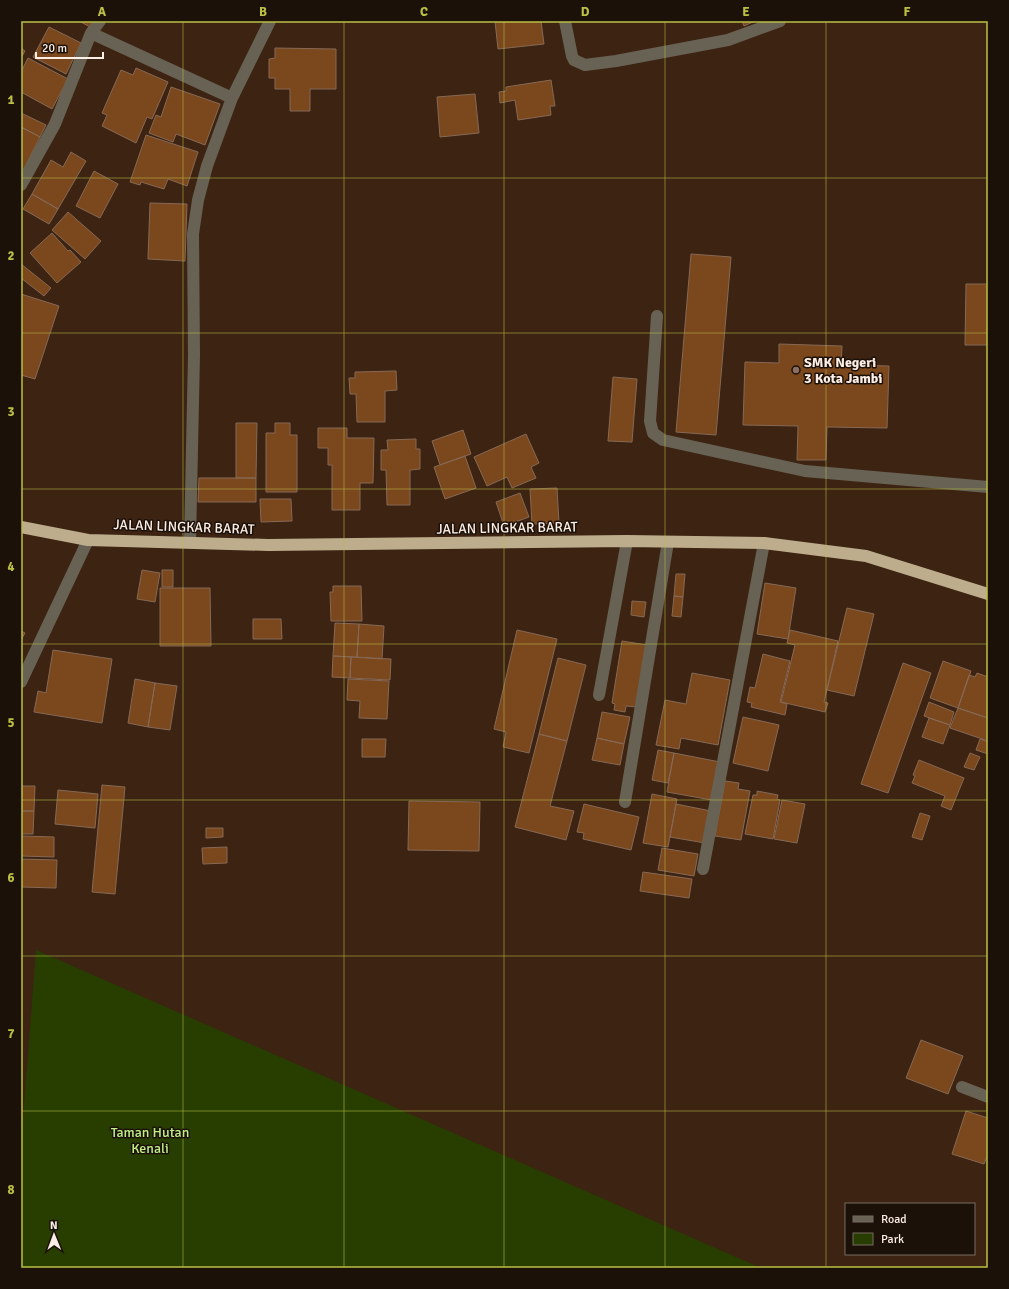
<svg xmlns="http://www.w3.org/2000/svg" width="1009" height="1289" font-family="Signika,sans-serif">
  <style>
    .green { fill: #273e00 }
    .building { fill: #7b471d; stroke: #866955 }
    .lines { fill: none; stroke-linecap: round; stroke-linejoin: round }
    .minor { stroke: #686255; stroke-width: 12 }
    .highway { stroke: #bdad8d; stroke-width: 12 }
    .grid { fill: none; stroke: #bbc044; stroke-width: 1; stroke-opacity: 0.55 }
    .education-dot { fill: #8d6e63; stroke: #1c1109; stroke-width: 1.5 }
    .labels { text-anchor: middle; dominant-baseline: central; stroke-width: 3; stroke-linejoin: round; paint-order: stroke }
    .poi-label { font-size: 14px; font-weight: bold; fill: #fdefe6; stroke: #1c1109; text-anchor: start }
    .street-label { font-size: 14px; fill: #fdefe6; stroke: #1c1109 }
    .park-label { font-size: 14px; fill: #bfef86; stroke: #1c1109 }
    .neatline { fill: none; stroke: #bbc044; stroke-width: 1.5 }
    .grid-label { font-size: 13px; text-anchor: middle; font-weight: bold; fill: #bbc044 }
  </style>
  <rect width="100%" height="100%" fill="#3d2412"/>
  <path class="green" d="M36,950L761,1268H21V1146Z"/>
  <path class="building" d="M79,21H95L92,28Z
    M495,21H541L544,44L498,49Z
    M742,21H755L744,26Z
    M49,27L81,43L66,74L33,57Z
    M21,48L25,51L21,58Z
    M275,48L336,49V89H310V111H290V89H275V78H269V59L275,58Z
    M28,58L68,79L52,109L21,92V72Z
    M136,68L168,82L152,119L147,117L136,143L102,126L107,115L102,113L121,70L133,75Z
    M551,80L555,106H550L551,115L518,120L515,100L500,103L499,92L506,91V87Z
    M171,87L220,104L205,145L176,134L173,142L149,133L156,115L161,117Z
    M475,94L479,133L440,137L437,97Z
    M21,113L46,125L40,137L21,127Z
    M21,127L40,137L24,169L21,167Z
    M146,135L198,152L187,186L168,179L164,189L141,182L140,185L130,182Z
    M71,152L86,161L58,209L32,194L51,160L63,167Z
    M94,171L118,184L100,218L76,206Z
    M32,194L58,209L49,224L23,209Z
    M150,203L187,204L185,261L148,259Z
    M68,212L101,241L85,259L52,230Z
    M52,233L68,251L70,250L81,262L57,283L30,253Z
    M691,254L731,257L716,435L676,432Z
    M21,264L51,288L44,296L21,278Z
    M966,284H988V345H965Z
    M21,294L59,306L35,379L21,375Z
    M779,344L842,346L841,365L889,366L887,428L827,427L826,460H797L798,426L743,425L745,362L779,363Z
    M396,371L397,390L385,391V422H357L356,394H350L349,378H355V372Z
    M613,377L637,379L632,442L608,441Z
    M236,423H257L256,478H236Z
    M275,423H290V435H297V492H266V433H275Z
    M318,428H347V438H374L373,483H360V510H332V465H328V448H318Z
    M463,430L471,454L440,465L432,441Z
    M526,434L539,463L531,467L536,478L512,488L507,477L487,486L474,457Z
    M416,439V449H420V469L410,470V505H387L386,470H381V450H388L387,440Z
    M465,456L476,488L445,499L434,467Z
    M199,478H256V502H198Z
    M557,488L559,523L532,524L530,489Z
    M520,493L529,517L504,526L496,502Z
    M260,499H291L292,521L261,522Z
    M142,570L160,573L155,602L137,599Z
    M162,570H173V587H162Z
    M676,574H685L683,597L674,596Z
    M765,583L796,588L788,639L757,634Z
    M333,586H361L362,621H331L330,592H333Z
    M160,588H210L211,646H160Z
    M674,596L683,597L681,617L672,616Z
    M632,601L646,602L644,617L631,615Z
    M847,608L874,614L854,696L827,690Z
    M253,619H281L282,639H253Z
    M335,623L359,624L357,657L333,656Z
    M359,624L384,626L382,659L357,657Z
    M517,630L557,639L529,753L503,747L506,732L494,729Z
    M790,630L838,641L824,702L828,703L825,712L781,702L795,645L787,643Z
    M21,631L25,633L21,640Z
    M622,641L647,645L636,707L626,706L625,712L614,710L615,704L612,703Z
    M53,650L112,659L102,723L34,712L38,691L46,693Z
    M763,654L790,661L780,702L787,704L785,715L751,707L752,703L747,702L750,687L755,688Z
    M333,656L351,657L350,678L332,677Z
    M351,657L391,659L390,680L350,678Z
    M558,658L586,665L567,741L539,734Z
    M943,661L971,671L958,708L930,698Z
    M903,663L931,673L888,793L861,784Z
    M692,673L730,680L718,745L681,738L679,749L656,745L665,700L686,704Z
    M977,673L988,677V718L958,708L969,675L975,677Z
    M135,679L155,683L148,727L128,723Z
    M348,679L389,681L387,719L359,718L360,701L347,700Z
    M155,683L177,686L170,730L148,727Z
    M929,702L954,712L950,725L924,716Z
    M958,708L988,718V741L950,728Z
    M602,712L630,717L624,744L597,738Z
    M743,717L779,725L768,771L733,763Z
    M929,718L950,725L943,744L922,737Z
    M539,734L567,741L550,806L574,811L566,840L515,827Z
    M597,738L624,744L620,765L592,760Z
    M362,739H386L385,757H362Z
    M980,739L988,742V754L976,750Z
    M658,750L674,753L668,783L652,780Z
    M674,753L720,762L712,800L667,792Z
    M970,753L980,757L974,770L964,767Z
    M919,760L964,778L951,810L941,806L945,796L912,783L915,776L913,775Z
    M725,781L739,783L738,789L750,791L741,840L715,836Z
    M102,785L125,787L115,894L92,892Z
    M21,786H35L34,811H21Z
    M58,790L98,794L95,828L55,824Z
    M757,791L778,795L777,799L780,800L773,839L745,834L753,795H757Z
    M652,794L677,799L668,847L643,843Z
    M782,800L805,804L797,843L774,839Z
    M409,801L480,802L479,851L408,850Z
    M584,804L639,817L631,850L583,839L584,833L577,832Z
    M676,804L711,811L705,843L670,837Z
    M21,811H34L33,834H21Z
    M920,813L930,816L922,840L912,837Z
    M206,828H223V837L206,838Z
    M21,836L54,837V857L21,856Z
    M227,847V863L203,864L202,848Z
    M662,848L698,854L694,876L658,870Z
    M21,859L57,860L56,888L21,887Z
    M643,872L692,879L689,898L640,891Z
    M921,1040L963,1056L948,1094L906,1078Z
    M966,1111L988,1118V1154L984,1164L952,1154Z"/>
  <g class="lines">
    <path class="minor" d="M565,21L572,56L574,60L585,65L616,61L728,40L780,21
      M91,33L232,98L207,166L198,200L193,234L194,355L190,542
      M232,98L270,21
      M21,185L55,124L91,33L100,21
      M657,316L650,421L653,433L663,440L805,471L988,487
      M21,682L88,540
      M599,695L627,541
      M625,802L668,542
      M703,869L764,543
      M962,1087L988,1097"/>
    <path class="highway" d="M21,527L88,540L268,545L627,541L764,543L866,556L988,594"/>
  </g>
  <path class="grid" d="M183,21V1268M344,21V1268M504,21V1268M665,21V1268M826,21V1268M21,178H988M21,333H988M21,489H988M21,644H988M21,800H988M21,956H988M21,1111H988"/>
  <circle class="education-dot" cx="796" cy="370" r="4"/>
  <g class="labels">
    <g class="poi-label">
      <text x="804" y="362">SMK Negeri<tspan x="804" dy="16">3 Kota Jambi</tspan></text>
    </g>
    <g class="street-label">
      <text transform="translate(184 527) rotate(2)">JALAN LINGKAR BARAT</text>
      <text transform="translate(507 528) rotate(-1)">JALAN LINGKAR BARAT</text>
    </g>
    <g class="park-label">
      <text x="150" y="1132">Taman Hutan<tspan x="150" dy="16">Kenali</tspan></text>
    </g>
  </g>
  <rect width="1009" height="1289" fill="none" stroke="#1c1109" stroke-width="44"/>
  <rect x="845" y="1203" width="130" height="52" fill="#1c1109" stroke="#766a61"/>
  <rect x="853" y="1216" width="20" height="6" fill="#686255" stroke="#766a61"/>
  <text x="881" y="1223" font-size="12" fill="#fdefe6">Road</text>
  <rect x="853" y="1233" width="20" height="12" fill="#273e00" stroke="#766a61"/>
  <text x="881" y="1243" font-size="12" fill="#fdefe6">Park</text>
  <g transform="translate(54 1235) rotate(359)" stroke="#1c1109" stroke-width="3" paint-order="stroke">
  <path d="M0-3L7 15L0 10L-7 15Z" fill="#fdefe6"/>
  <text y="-6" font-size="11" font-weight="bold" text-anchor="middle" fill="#fdefe6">N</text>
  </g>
  <path d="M36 52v6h67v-6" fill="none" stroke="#fdefe6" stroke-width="2"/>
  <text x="42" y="52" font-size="12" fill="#fdefe6" stroke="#1c1109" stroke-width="3" paint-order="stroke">20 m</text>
  <rect x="22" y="22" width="965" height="1245" class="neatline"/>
  <g class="grid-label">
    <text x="102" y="16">A</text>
    <text x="263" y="16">B</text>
    <text x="424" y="16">C</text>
    <text x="585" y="16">D</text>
    <text x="746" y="16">E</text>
    <text x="907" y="16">F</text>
    <text x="11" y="104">1</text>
    <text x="11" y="260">2</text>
    <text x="11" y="416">3</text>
    <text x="11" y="571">4</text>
    <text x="11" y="727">5</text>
    <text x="11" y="882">6</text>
    <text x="11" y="1038">7</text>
    <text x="11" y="1194">8</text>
  </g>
</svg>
